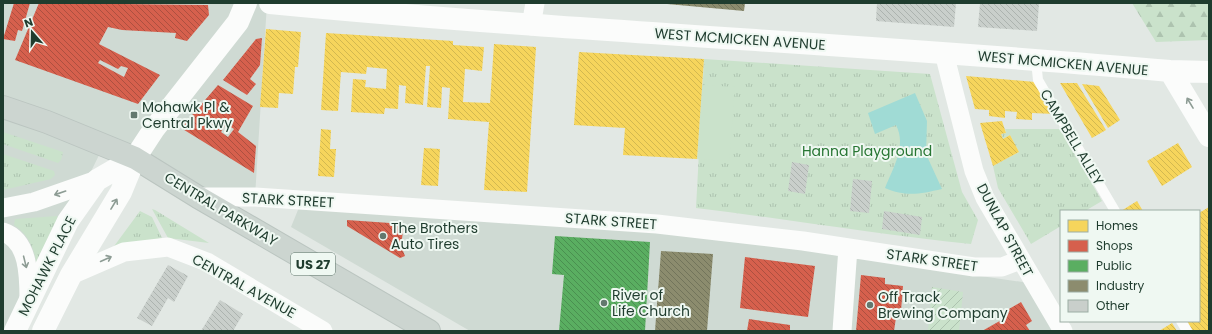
<svg xmlns="http://www.w3.org/2000/svg" width="1212" height="334" font-family="Poppins,sans-serif">
  <style>
    .built { fill: #cfdad3 }
    .grass { fill: url(#grass-tufts) }
    .forest { fill: url(#forest-firs) }
    .garden { fill: url(#garden-furrows) }
    .pitch { fill: #cae2cb }
    .water { fill: #a0dbd5 }
    .homes { fill: url(#homes-back-hatch) }
    .shops { fill: url(#shops-back-hatch); fill-rule: evenodd }
    .public { fill: url(#public-back-hatch) }
    .industry { fill: url(#industry-back-hatch) }
    .building { fill: url(#building-back-hatch) }
    .lines { fill: none; stroke-linecap: round; stroke-linejoin: round }
    .primary-casing { stroke: #bbc5c0; stroke-width: 24 }
    .service { stroke: #fbfcfb; stroke-width: 10 }
    .minor { stroke: #fbfcfb; stroke-width: 19 }
    .tertiary { stroke: #fbfcfb; stroke-width: 22 }
    .primary { stroke: #ccd5d0; stroke-width: 22 }
    .oneway { stroke: #8d9c94 }
    .poi-dot { fill: #63786e; stroke: #eff8f2; stroke-width: 1.5 }
    .labels { text-anchor: middle; dominant-baseline: central; stroke-width: 4; stroke-linejoin: round; paint-order: stroke }
    .shield { fill: #eff8f2; stroke: #5d7469; stroke-width: 1 }
    .shield-label { font-size: 13px; font-weight: bold; fill: #1f3c2e }
    .street-label { font-size: 14px; fill: #1f3c2e; stroke: #eff8f2 }
    .poi-label { font-size: 14px; fill: #1f3c2e; stroke: #eff8f2; text-anchor: start }
    .park-label { font-size: 14px; fill: #277633; stroke: #eff8f2 }
  </style>
  <defs>
    <pattern id="grass-tufts" width="24" height="20" patternUnits="userSpaceOnUse"><rect width="24" height="20" fill="#cae2cb"/><path d="M3 7l-1-3M5 7V3M7 7l1-3M15 17l-1-3M17 17v-4M19 17l1-3" fill="none" stroke="#adc3af"/></pattern>
    <pattern id="forest-firs" width="22" height="20" patternUnits="userSpaceOnUse"><rect width="22" height="20" fill="#cae2cb"/><path d="M5 1l3.5 6h-7zM16 11l3.5 6h-7z" fill="#adc3af"/></pattern>
    <pattern id="garden-furrows" width="10" height="10" patternUnits="userSpaceOnUse"><rect width="10" height="10" fill="#cae2cb"/><path d="M-1 1l2-2M0 10L10 0M9 11l2-2" fill="none" stroke="#adc3af"/></pattern>
    <pattern id="homes-back-hatch" width="6" height="6" patternUnits="userSpaceOnUse"><rect width="6" height="6" fill="#f6d55c"/><path d="M-1 5l2 2M0 0l6 6M5-1l2 2" fill="none" stroke="#d2b850"/></pattern>
    <pattern id="shops-back-hatch" width="6" height="6" patternUnits="userSpaceOnUse"><rect width="6" height="6" fill="#d6604d"/><path d="M-1 5l2 2M0 0l6 6M5-1l2 2" fill="none" stroke="#ad5040"/></pattern>
    <pattern id="public-back-hatch" width="6" height="6" patternUnits="userSpaceOnUse"><rect width="6" height="6" fill="#5aae61"/><path d="M-1 5l2 2M0 0l6 6M5-1l2 2" fill="none" stroke="#4a8f50"/></pattern>
    <pattern id="industry-back-hatch" width="6" height="6" patternUnits="userSpaceOnUse"><rect width="6" height="6" fill="#8c8c6e"/><path d="M-1 5l2 2M0 0l6 6M5-1l2 2" fill="none" stroke="#72745b"/></pattern>
    <pattern id="building-back-hatch" width="6" height="6" patternUnits="userSpaceOnUse"><rect width="6" height="6" fill="#c9cfcb"/><path d="M-1 5l2 2M0 0l6 6M5-1l2 2" fill="none" stroke="#acb3af"/></pattern>
  </defs>
  <rect width="100%" height="100%" fill="#e2e8e4"/>
  <path class="built" d="M3,3H267L255,197H198L3,107Z
    M3,114L101,151L13,331H3Z
    M300,205L668,230L1029,283L1057,331H470L291,227Z"/>
  <path class="grass" d="M704,59L930,74L962,192L978,220L971,244C879,235 788,219 696,208Z
    M1005,129H1060L1102,201L1085,211H1061V226L1031,244L998,188L993,166L1019,152L1010,135L1003,139L1001,134L1006,133Z
    M3,132L63,152L61,160L58,163L3,144Z
    M3,154L54,171L55,175L51,179L3,190Z
    M152,209L155,210L209,243L168,238Z
    M140,211L152,217L162,238L112,249Z
    M57,216L58,218L36,262C34,247 27,233 14,225L15,219Z"/>
  <path class="forest" d="M1132,3H1209V40L1156,42Z"/>
  <path class="garden" d="M932,287L963,292L959,331H928Z"/>
  <path class="pitch" d="M702,85L735,87L729,161L697,159Z"/>
  <path class="water" d="M915,93L927,121L926,154L942,189C920,194 906,197 885,188C893,168 907,146 896,125L875,134L868,113Z"/>
  <path class="homes" d="M266,29L301,32L298,67H295L293,94L279,93L278,108L260,107Z
    M326,33L453,41V45L484,47L482,71L465,69L463,102L490,103L494,44L536,47L527,192L484,190L489,122L448,119L450,88L442,87L441,108L427,107L430,66H426L423,105L405,103L406,86L399,85L398,109L385,108L384,114L351,112L353,79L366,80L365,87L386,89L387,69L367,67L366,74L341,72L338,111L321,110Z
    M579,52L704,59L697,159L623,155L625,128L574,125Z
    M966,76L1035,82L1054,114L1032,113V120L1016,119L1017,112L1005,111V118L989,116V110L975,109Z
    M1060,83H1077L1106,130L1092,138Z
    M1082,84L1099,86L1120,120L1108,128Z
    M1002,121L1006,133L1001,134L1003,139L1010,135L1019,152L993,166L980,123Z
    M321,129L331,130L330,149H336L334,177L318,176Z
    M1178,143L1192,167L1162,186L1147,161Z
    M424,148L440,149L438,186L421,185Z
    M1137,201L1143,211H1121Z
    M1209,207V331H1193L1187,321H1199V213Z
    M1172,323L1177,331H1159Z"/>
  <path class="shops" d="M14,3H30L22,31L18,30L15,41L3,39Z
    M39,3L208,5L209,15L187,41L175,38L176,33L122,30L108,27L99,44L160,75L138,104L15,60ZM100,60L118,69L121,66L128,68L124,77L98,63Z
    M262,38L260,65L250,79L256,84L247,95L223,80L256,39Z
    M218,85L253,106L238,132L256,146L254,173L181,128ZM226,124L234,129L228,137L221,132Z
    M347,220L404,224L401,246L405,256L400,258L347,226Z
    M745,257L815,266L808,317L740,308Z
    M861,275L885,278V284L903,286L901,311H897L894,331H856Z
    M1021,302L1032,321L1026,325L1030,331H982L1005,318L1002,313Z
    M749,319L790,325V331H747Z"/>
  <path class="public" d="M555,236L650,242L645,331H559L564,275L552,274Z"/>
  <path class="industry" d="M656,3H745L744,11Z
    M661,251L713,254L707,331H655Z"/>
  <path class="building" d="M877,3H956L954,27L876,21Z
    M980,3H1039L1037,31L978,27Z
    M792,162L809,165L805,194L788,191Z
    M853,179L872,181L869,213L850,211Z
    M884,211L922,217L920,235L882,229Z
    M168,265L188,276L174,302L168,298L152,326L137,318Z
    M220,300L243,314L233,331H201Z"/>
  <g class="lines">
    <g class="primary-casing">
      <path id="primary" d="M3,107L47,122L135,158L198,197L429,331"/>
    </g>
    <path class="service" d="M1036,61L1038,80L1115,211
      M1181,321L1187,331"/>
    <path class="minor" d="M531,26L535,3
      M944,53L974,171L985,198L1063,331
      M198,197H255L657,224L803,241L974,267H1002L1020,260
      M3,208L34,202L97,180
      M3,232C30,241 29,279 29,303
      M71,275L124,252L168,247L207,262L323,331
      M842,331L848,248"/>
    <path class="tertiary" d="M270,3C570,32 871,44 1170,71L1209,72
      M1170,71L1209,136
      M15,331L68,221L97,180L135,158
      M43,331L71,275L121,192L135,158L154,129L238,22L246,3"/>
    <use href="#primary" class="primary"/>
  </g>
  <defs><path id="oneway-shaft" d="M-6 0H5M1.5-3L5.5 0L1.5 3" fill="none" stroke-width="1.6" stroke-linecap="round" stroke-linejoin="round"/></defs>
  <g class="oneway">
    <use href="#oneway-shaft" transform="translate(1190 103) rotate(-121)"/>
    <use href="#oneway-shaft" transform="translate(60 193) rotate(161)"/>
    <use href="#oneway-shaft" transform="translate(114 204) rotate(-59)"/>
    <use href="#oneway-shaft" transform="translate(106 259) rotate(-24)"/>
    <use href="#oneway-shaft" transform="translate(25 262) rotate(76)"/>
  </g>
  <g class="poi-dot">
    <rect x="130" y="111" width="8" height="8" rx="2"/>
    <circle cx="383" cy="236" r="4"/>
    <circle cx="604" cy="303" r="4"/>
    <circle cx="870" cy="305" r="4"/>
  </g>
  <g class="labels">
    <rect class="shield" x="291" y="253" width="44" height="22" rx="3"/>
    <g class="shield-label">
      <text x="313" y="264">US 27</text>
    </g>
    <g class="street-label">
      <text transform="translate(740 39) rotate(4)">WEST MCMICKEN AVENUE</text>
      <text transform="translate(1063 63) rotate(5)">WEST MCMICKEN AVENUE</text>
      <text transform="translate(1072 137) rotate(59)">CAMPBELL ALLEY</text>
      <text transform="translate(288 200) rotate(3)">STARK STREET</text>
      <text transform="translate(221 209) rotate(31)">CENTRAL PARKWAY</text>
      <text transform="translate(611 221) rotate(4)">STARK STREET</text>
      <text transform="translate(1005 230) rotate(62)">DUNLAP STREET</text>
      <text transform="translate(932 260) rotate(8)">STARK STREET</text>
      <text transform="translate(47 266) rotate(-63)">MOHAWK PLACE</text>
      <text transform="translate(244 286) rotate(29)">CENTRAL AVENUE</text>
    </g>
    <g class="poi-label">
      <text x="142" y="107">Mohawk Pl &amp;<tspan x="142" dy="16">Central Pkwy</tspan></text>
      <text x="391" y="228">The Brothers<tspan x="391" dy="16">Auto Tires</tspan></text>
      <text x="612" y="295">River of<tspan x="612" dy="16">Life Church</tspan></text>
      <text x="878" y="297">Off Track<tspan x="878" dy="16">Brewing Company</tspan></text>
    </g>
    <g class="park-label">
      <text x="867" y="151">Hanna Playground</text>
    </g>
  </g>
  <rect width="1212" height="334" fill="none" stroke="#1f3c2e" stroke-width="8"/>
  <rect x="1060" y="210" width="140" height="112" fill="#eff8f2" stroke="#9cada4"/>
  <rect x="1068" y="220" width="20" height="12" fill="#f6d55c" stroke="#9cada4"/>
  <text x="1096" y="230" font-size="12" fill="#1f3c2e">Homes</text>
  <rect x="1068" y="240" width="20" height="12" fill="#d6604d" stroke="#9cada4"/>
  <text x="1096" y="250" font-size="12" fill="#1f3c2e">Shops</text>
  <rect x="1068" y="260" width="20" height="12" fill="#5aae61" stroke="#9cada4"/>
  <text x="1096" y="270" font-size="12" fill="#1f3c2e">Public</text>
  <rect x="1068" y="280" width="20" height="12" fill="#8c8c6e" stroke="#9cada4"/>
  <text x="1096" y="290" font-size="12" fill="#1f3c2e">Industry</text>
  <rect x="1068" y="300" width="20" height="12" fill="#c9cfcb" stroke="#9cada4"/>
  <text x="1096" y="310" font-size="12" fill="#1f3c2e">Other</text>
  <g transform="translate(32 32) rotate(340)" stroke="#eff8f2" stroke-width="3" paint-order="stroke">
  <path d="M0-3L7 15L0 10L-7 15Z" fill="#1f3c2e"/>
  <text y="-6" font-size="11" font-weight="bold" text-anchor="middle" fill="#1f3c2e">N</text>
  </g>
</svg>
